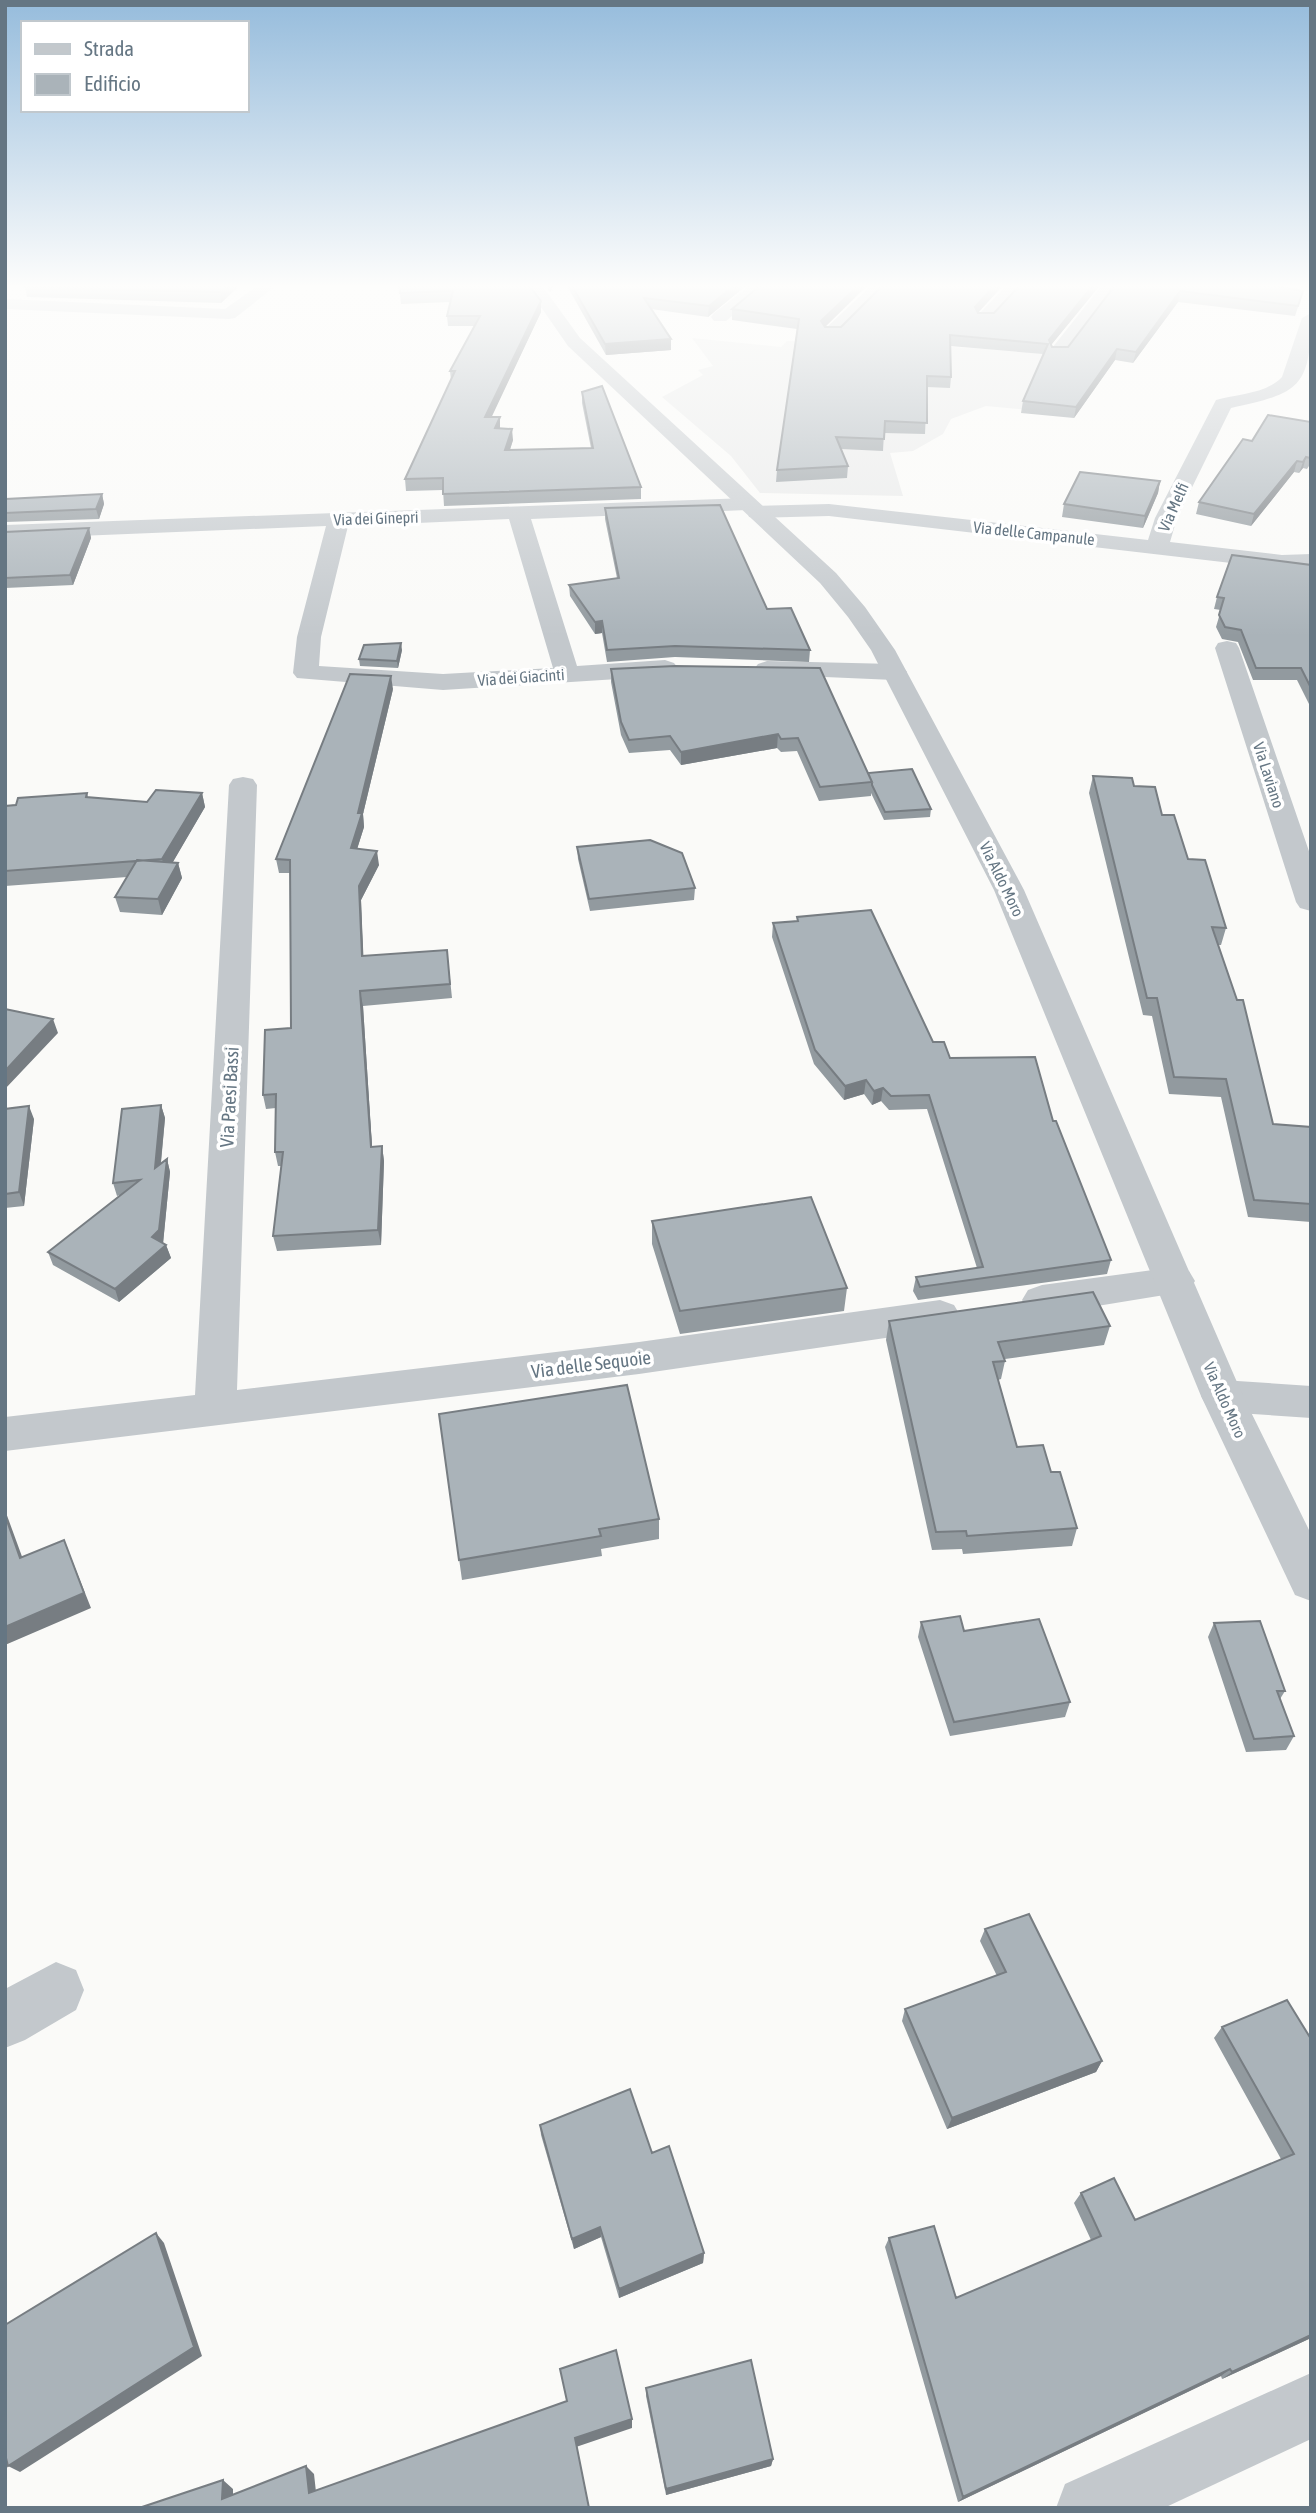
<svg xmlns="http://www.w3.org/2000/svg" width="1316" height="2513" font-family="'Asap Condensed',sans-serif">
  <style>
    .built { fill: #e8e9e9 }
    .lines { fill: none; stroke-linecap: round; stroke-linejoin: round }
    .minor { fill: #c3c8cc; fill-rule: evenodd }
    .tertiary { fill: #c3c8cc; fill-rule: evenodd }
    .wall { fill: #929a9f }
    .shaded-wall { fill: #777d82 }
    .building { fill: #aab3b9; stroke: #777d82; stroke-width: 2 }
    .labels { text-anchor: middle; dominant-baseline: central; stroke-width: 7; stroke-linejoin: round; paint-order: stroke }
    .far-street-label { font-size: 16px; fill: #657683; stroke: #fff }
    .street-label { font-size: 19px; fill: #657683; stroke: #fff }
  </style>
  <rect width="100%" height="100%" fill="#fafaf8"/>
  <path class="built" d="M692,338L781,347L787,341L953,347L1039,352L1076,358L1052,412L986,406L951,419L943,434L913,451L890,453L903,496L760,493L731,456L662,397L703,375L698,370L713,366Z"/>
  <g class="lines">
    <path class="minor" d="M260,284H278L235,318L229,319L5,309V299L225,309Z
      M752,284H770L726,321H714L711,317L714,313Z
      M873,284H890L838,336H826L823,332L826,328Z
      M1008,284H1025L991,322H979L976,318L979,314Z
      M1103,284H1120L1064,356H1052L1049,352L1052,348Z
      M1311,313C1311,388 1300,393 1231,408L1177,518L1170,542L1282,555L1311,554V568L1282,569L829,516L757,518L749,517L747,510L531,519L577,666L665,660L674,663L678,668L674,673L665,676L443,690L297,678L293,673L297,637L326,526L5,539V525L747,498L755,499L757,506L829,504L1148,540L1155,518L1216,400C1238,394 1266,394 1282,377L1302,318ZM509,519L553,668L443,674L319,666L321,637L348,526Z
      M1227,641L1236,643L1239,648L1311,857V911L1300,908L1296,902L1215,648L1218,643Z
      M767,661L894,664L903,667L907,672L903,677L894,680L758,674L754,669L758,664Z
      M243,777L253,779L257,785L237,1390L639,1342L940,1300L954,1305L960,1315L954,1325L940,1330L639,1374L5,1451V1417L195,1395L229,785L233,779Z
      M1175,1267L1189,1271L1195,1281L1189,1291L1042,1315L1028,1310L1022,1300L1028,1290L1042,1285Z
      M1222,1380L1311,1386V1418L1222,1412L1207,1407L1201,1396L1207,1385Z
      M56,1962L76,1970L84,1990L76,2010L25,2040L5,2048V1989Z
      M1311,2373V2439L1164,2508H1056L1065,2484Z"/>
    <path class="tertiary" d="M525,284H541L580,338L836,573L865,607L895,650L1024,890L1243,1396L1311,1534V1601L1295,1595L1201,1396L994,890L871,650L848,617L820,583L568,346Z"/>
  </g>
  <path class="wall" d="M30,284H241L221,303L27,297L25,287Z
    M399,284L541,301V312L491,417H500V428L513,440L510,450L591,448L582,403V392L641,487V499L444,506L443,490L406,491L405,479L451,380L450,371L475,326H448L447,316L450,302L401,304Z
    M543,284H554L550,292Z
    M566,284H748L708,317L651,309L671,339V350L606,355Z
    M762,284L826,327H841L884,284H1004L978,313H994L1021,284H1101L1051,345L1052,347H1068L1116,284L1268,285L1300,301L1295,316L1178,302L1133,363L1115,360L1074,418L1021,413L1023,401L1043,354L950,346L951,377L950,388L927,387L925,434L884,433L883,451L841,449L848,466L847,478L776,482L777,470L797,329L732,320V309Z
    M1287,284H1311V288L1287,285Z
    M1311,422V463L1307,469L1303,468L1299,473L1294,472L1251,526L1196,514L1199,502L1252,441Z
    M1160,481L1158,493L1143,528L1062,517L1064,504Z
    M102,494L104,504L99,519L5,522V501Z
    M605,508L767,609L810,650L809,662L675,657L607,662L602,633L595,634L570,596L569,585L617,578L605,519Z
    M89,528L91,538L73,585L5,588V532Z
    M1311,565V708L1297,680H1253L1238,642L1222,639L1216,627L1221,610L1214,609L1217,597Z
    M402,650L398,668L360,666L359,659Z
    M675,666L931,809L930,817L884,820L871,793V796L819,801L797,751L781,752L777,748L681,765L670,750L629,753L621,735L611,682V669Z
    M393,689L363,814L364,827L357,849L379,865L361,900L363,956L447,950L452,998L363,1006L372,1147L382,1146L384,1161L381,1245L277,1251L273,1236L281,1166H278L275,1152L276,1108L266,1109L263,1095L291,1028L290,873H279L276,859Z
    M1093,776L1134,786L1162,815L1226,928L1221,945H1218L1273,1124L1311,1127V1222L1248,1217L1221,1097L1169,1094L1152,1016L1143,1015L1089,793Z
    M87,793L88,797L147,802L202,793L205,807L172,863H178L182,878L162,915L120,912L115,897L127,877L5,886V806Z
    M577,847L695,888L694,900L590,911L578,859Z
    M797,917L950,1058L1053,1121L1111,1260L1107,1274L918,1300L913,1291L916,1277L977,1268L927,1109L889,1110L881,1101L872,1105L864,1094L844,1100L814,1064L772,937L773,923L797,921Z
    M161,1105L165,1118L161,1163L167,1159L170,1172L163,1243L166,1245L171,1258L119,1302L53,1265L48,1252L120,1195L117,1196L113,1183Z
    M5,1109L34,1119L24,1206L5,1208Z
    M652,1221L847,1288L844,1311L680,1334L652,1244Z
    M889,1321L1110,1326L1104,1345L1005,1359V1361L1001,1379L998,1380L1017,1447L1051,1472L1077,1528L1072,1546L963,1554L962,1549L932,1550L886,1340Z
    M439,1414L659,1519V1539L601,1549L602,1556L462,1580Z
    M921,1622L1070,1702L1065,1717L950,1736L918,1637Z
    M1214,1623L1285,1691L1280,1699L1294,1736L1286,1750L1246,1752L1208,1637Z
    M985,1929L1102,2061L1096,2072L947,2129L902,2021L905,2009L997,1976L980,1941Z
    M1287,2000L1311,2338L1222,2379L1221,2376L958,2502L885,2247L889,2238L956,2298L1091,2240L1074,2203L1081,2193L1135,2220L1281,2159L1214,2038L1222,2027Z
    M540,2125L652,2153L704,2253L703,2263L619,2298L601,2237L574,2249L541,2135Z
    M646,2388L773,2459L771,2466L666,2495L646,2396Z"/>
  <path class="shaded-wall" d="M228,284H241L221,303L220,292Z
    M550,284H554L550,292Z
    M736,284H748L708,317L709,306Z
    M860,284H869L820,332L821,321Z
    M996,284H1004L973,318L975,307Z
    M1094,284H1101L1047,350L1049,340Z
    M1180,291L1178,302L1133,363L1136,352Z
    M541,301V312L486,429L485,417Z
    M671,339V350L606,355L605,344Z
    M1117,349L1115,360L1074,418L1076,407Z
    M500,417V429L495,428Z
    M512,429L513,440L506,461L505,450Z
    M1306,457L1303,468L1299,473L1303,462Z
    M1297,461L1294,472L1251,526L1254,514Z
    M1160,481L1158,493L1143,528L1145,516Z
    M102,494L104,504L99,519L96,509Z
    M89,528L91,538L73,585L70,575Z
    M602,621V633L595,634V622Z
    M401,643L402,650L398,668L397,661Z
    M391,676L393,689L363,814L364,827L353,862L351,848L358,813Z
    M778,734L777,748L681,765V752Z
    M202,793L205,807L166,874L162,859Z
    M377,851L379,865L361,900L364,970L362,956L359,886Z
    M178,863L182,878L162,915L158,899Z
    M360,991L363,1006L373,1161L371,1147Z
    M53,1019L58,1033L5,1089V1071Z
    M866,1080L864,1094L844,1100L845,1086Z
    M883,1088L881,1101L872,1105L874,1091Z
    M161,1105L165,1118L159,1181L155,1168Z
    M29,1106L34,1119L24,1206L19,1192Z
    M382,1146L384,1161L381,1245L378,1230Z
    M167,1159L170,1172L163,1244L152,1237Z
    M166,1245L171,1258L119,1302L115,1289Z
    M5,1510L28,1573L20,1558L5,1515Z
    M64,1540L91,1608L5,1645V1627Z
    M1102,2061L1096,2072L947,2129L952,2118Z
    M600,2227L601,2237L574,2249L572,2239Z
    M156,2233L164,2243L202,2356L20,2472L8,2466Z
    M704,2253L703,2263L619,2298V2289Z
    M1311,2335V2338L1222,2379L1232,2372Z
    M1230,2369L1221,2376L958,2502L963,2497Z
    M632,2419V2428L576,2447L575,2438Z
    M773,2459L771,2466L666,2495V2489Z
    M306,2466L314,2474L317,2501L309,2493Z
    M223,2480L233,2489V2507L222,2499Z"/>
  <path class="building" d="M30,284H228L220,292L25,287Z
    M399,284H528L541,301L485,417H500L495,428L512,429L505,450L593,448L582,392L602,386L641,487L443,494V478L405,479L455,371H450L480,316H447L453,291L400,293Z
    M571,284H736L709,306L644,298L671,339L605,344Z
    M762,284H860L821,321L825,327H841L884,284H996L975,307L978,313H994L1021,284H1094L1049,340L1052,347H1068L1116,284H1267L1268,285L1303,291L1298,306L1180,291L1136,352L1117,349L1076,407L1023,401L1048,344L950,335L951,377L927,376V423L885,421L884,439L836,437L848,466L777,470L799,319L732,309Z
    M1268,415L1311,422L1310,458L1306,457L1303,462L1297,461L1254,514L1199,502L1243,439L1252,441Z
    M1080,472L1160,481L1145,516L1064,504Z
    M102,494L96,509L5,513L6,499Z
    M720,505L767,609L791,608L810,650L675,646L607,650L602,621L595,622L569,585L619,578L605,508Z
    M89,528L70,575L5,578V532Z
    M1232,555L1311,565V688L1301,668H1256L1241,630L1225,627L1219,615L1224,598L1217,597Z
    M401,643L397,661L359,659L364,645Z
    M675,666L820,668L872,782L820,787L798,738L781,739L778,734L681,752L670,736L629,740L621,722L611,669Z
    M350,674L391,676L358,813H362L351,848L377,851L359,886L362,956L447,950L450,984L360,991L371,1147L382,1146L378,1230L273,1236L283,1152H275L276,1094L263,1095L265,1030L291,1028L290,860L276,859Z
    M912,769L931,809L885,812L872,785V782L868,773Z
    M1093,776L1132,778L1134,786L1155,787L1162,815H1174L1188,859L1205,860L1226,928L1212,927L1237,1000H1243L1273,1124L1311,1127V1204L1254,1200L1226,1079L1174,1077L1157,998H1147Z
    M156,790L202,793L162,859L5,871V806L16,805L18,798L87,793L86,797L147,802Z
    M650,840L682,853L695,888L589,899L577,847Z
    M137,860L178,863L158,899L115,897Z
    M871,910L933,1042H944L950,1058L1035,1057L1053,1121H1056L1111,1260L920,1287L916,1277L983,1267L929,1095L891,1096L883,1088L874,1091L866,1080L845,1086L815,1050L773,923L798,921L797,917Z
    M5,1009L53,1019L5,1071Z
    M161,1105L155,1168L167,1159L159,1230L152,1237L166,1245L115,1289L48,1252L140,1180L113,1183L122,1109Z
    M29,1106L19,1192L5,1194V1109Z
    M811,1197L847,1288L680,1311L652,1221Z
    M1093,1292L1110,1326L998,1342L1005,1361L993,1362L1017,1447L1043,1445L1051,1472H1060L1077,1528L967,1536L966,1531L936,1532L889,1321Z
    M627,1385L659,1519L599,1529L601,1536L459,1560L439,1414Z
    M5,1515L20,1558L64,1540L84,1593L5,1627Z
    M960,1616L964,1631L1039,1619L1070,1702L954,1722L921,1622Z
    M1260,1621L1285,1691H1277L1294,1736L1254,1739L1214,1623Z
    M1029,1914L1102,2061L952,2118L905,2009L1006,1972L985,1929Z
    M1287,2000L1311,2039V2335L1232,2372L1230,2369L963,2497L889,2238L934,2226L956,2298L1101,2236L1081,2193L1114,2178L1135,2220L1294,2154L1222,2027Z
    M630,2089L652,2153L669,2146L704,2253L619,2289L600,2227L572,2239L540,2125Z
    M156,2233L194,2347L8,2466L5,2454V2325Z
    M616,2350L632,2419L575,2438L589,2508H139L223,2480L222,2499L306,2466L309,2493L567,2401L560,2369Z
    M751,2360L773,2459L666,2489L646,2388Z"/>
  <linearGradient id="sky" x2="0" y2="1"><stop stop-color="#96bcdc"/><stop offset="0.45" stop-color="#fdfdfc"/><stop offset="1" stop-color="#fdfdfc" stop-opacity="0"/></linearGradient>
  <rect width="1316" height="636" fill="url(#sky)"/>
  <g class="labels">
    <g class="far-street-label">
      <text transform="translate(1173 507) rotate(-66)">Via Melfi</text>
      <text transform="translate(376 518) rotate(-2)">Via dei Ginepri</text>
      <text transform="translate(1034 533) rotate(6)">Via delle Campanule</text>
      <text transform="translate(521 677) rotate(-4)">Via dei Giacinti</text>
      <text transform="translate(1269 775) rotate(72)">Via Laviano</text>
      <text transform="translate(1002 879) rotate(64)">Via Aldo Moro</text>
      <text transform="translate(1225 1400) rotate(66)">Via Aldo Moro</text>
    </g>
    <g class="street-label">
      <text transform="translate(229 1097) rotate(-87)">Via Paesi Bassi</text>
      <text transform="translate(591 1364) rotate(-7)">Via delle Sequoie</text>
    </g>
  </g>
  <rect width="1316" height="2513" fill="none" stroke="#657683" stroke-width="14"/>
  <rect x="21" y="21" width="228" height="91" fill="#ffffff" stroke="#c1c8cd" stroke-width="2"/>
  <rect x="35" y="44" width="35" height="10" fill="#c3c8cc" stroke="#c1c8cd" stroke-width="2"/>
  <text x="84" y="56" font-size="21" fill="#657683">Strada</text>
  <rect x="35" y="74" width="35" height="21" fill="#aab3b9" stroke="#c1c8cd" stroke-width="2"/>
  <text x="84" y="91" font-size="21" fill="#657683">Edificio</text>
</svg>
